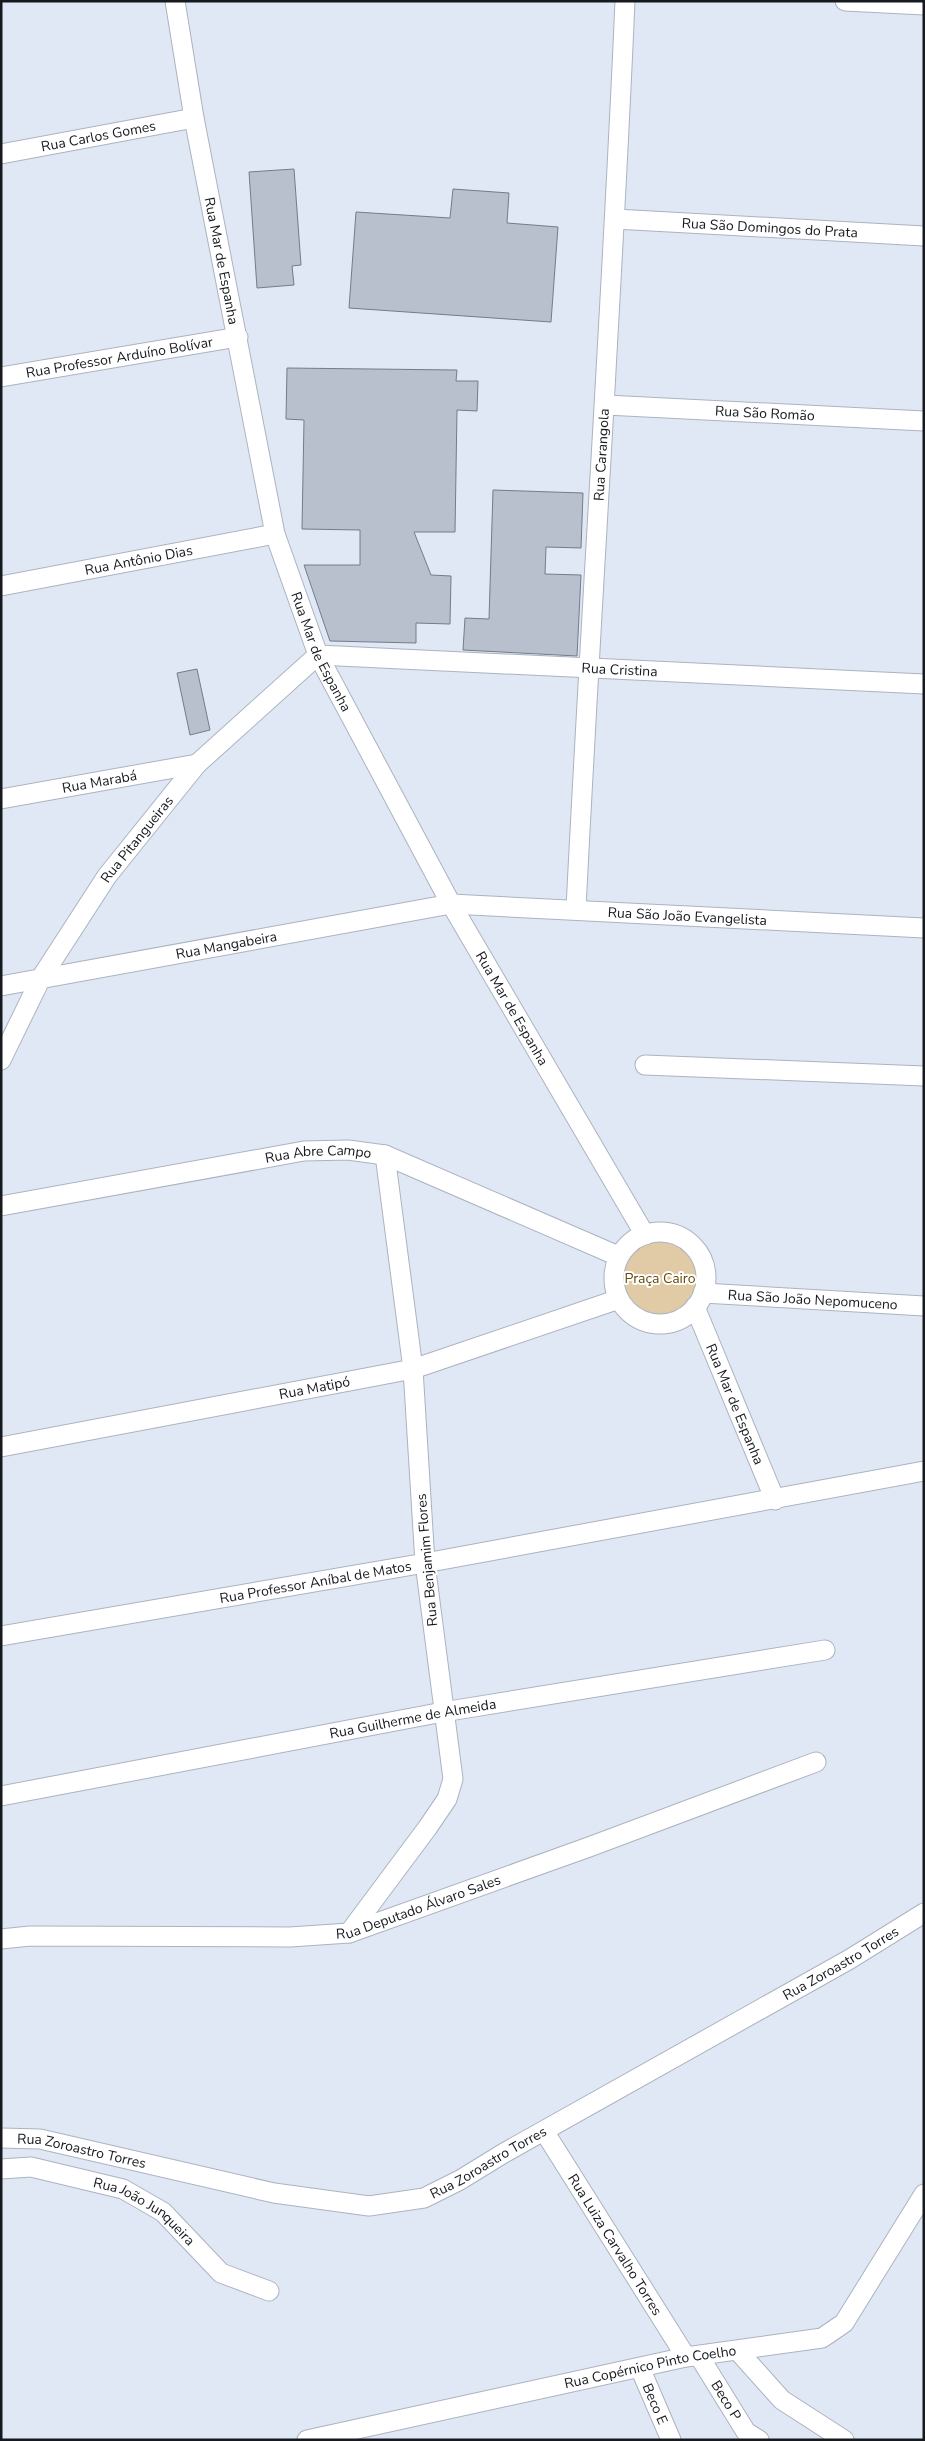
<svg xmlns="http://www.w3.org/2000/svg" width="925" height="2441" font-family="'Nunito Sans',sans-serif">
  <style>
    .green { fill: #e0cba6 }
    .building { fill: #b8bfcd; stroke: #757c88 }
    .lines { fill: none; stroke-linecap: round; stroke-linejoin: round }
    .minor-casing { stroke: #acb3c0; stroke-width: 21 }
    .minor { stroke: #fff; stroke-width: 19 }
    .labels { text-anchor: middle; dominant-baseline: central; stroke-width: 4; stroke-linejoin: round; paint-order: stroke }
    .street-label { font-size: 14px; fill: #16191e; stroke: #fff }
    .park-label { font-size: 14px; fill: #684c0c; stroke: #fff }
  </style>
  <rect width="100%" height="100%" fill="#e0e7f5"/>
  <path class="green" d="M619 1278a41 41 0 1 1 82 0a41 41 0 1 1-82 0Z"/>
  <path class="building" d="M294,169L301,265L292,266L294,285L257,288L249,172Z
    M453,189L509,193L507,223L558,227L551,322L349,308L356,212L450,218Z
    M287,368L457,370L456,381H478L477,411L457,410L455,532H414L431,575L451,576L450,624L416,623V643L330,641L304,565H360V530L302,529L304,420L286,419Z
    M493,490L583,493L581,548L546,547L545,574L581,575L577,656L463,650L465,618L489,619Z
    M197,669L210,730L190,735L177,673Z"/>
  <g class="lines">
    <g class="minor-casing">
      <g id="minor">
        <path id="s1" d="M175,1L194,118L275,534L318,655L451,904L645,1235"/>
        <path d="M845,1L924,5"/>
        <path id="s2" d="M1,154L194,118"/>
        <path id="s3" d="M615,219L924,236"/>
        <path id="s4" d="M1,377L238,337"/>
        <path id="s5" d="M606,405L924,421"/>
        <path id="s6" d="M1,586L275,534"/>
        <path id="s7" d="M318,655L924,684"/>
        <path id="s8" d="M1,799L197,764"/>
        <path id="s9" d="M576,909C591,606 612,304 625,1"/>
        <path id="s10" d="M1,986L451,904L924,928"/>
        <path id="s11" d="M1,1060L41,978L107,876L197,764L318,655"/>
        <path d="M645,1065L924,1076"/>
        <path id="s12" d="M1,1206L304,1151L348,1150L385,1155L618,1256"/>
        <circle cx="660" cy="1278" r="46"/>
        <path id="s13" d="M703,1293L924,1306"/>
        <path id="s14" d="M695,1307L775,1500"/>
        <path id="s15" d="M1,1447L413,1369L619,1299"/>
        <path id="s16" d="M1,1636L425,1563L924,1471"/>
        <path id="s17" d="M1,1796L443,1712L825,1650"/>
        <path d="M349,1933L428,1827L447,1799L453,1779L425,1563L413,1369L385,1155"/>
        <path id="s18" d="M1,1939L30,1936L290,1937L349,1933L589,1847L816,1762"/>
        <path id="s19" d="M544,2131L686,2357"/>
        <path id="s20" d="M1,2138L40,2139L274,2193L369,2206L424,2198L460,2180L504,2153L850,1959L924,1913"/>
        <path id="s21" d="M1,2169L31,2167L123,2189L163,2212L221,2273L269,2291"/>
        <path d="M738,2351L782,2400L844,2440"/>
        <path id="s22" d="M699,2356L746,2432L759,2440"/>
        <path id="s23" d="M640,2368L671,2440"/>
        <path id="s24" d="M307,2440L686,2357L822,2338L844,2323L924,2194"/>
      </g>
    </g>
    <use href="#minor" class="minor"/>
  </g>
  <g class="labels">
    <g class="street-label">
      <text stroke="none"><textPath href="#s2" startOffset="99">Rua Carlos Gomes</textPath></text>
      <text stroke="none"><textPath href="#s3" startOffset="155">Rua São Domingos do Prata</textPath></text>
      <text stroke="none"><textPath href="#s1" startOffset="264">Rua Mar de Espanha</textPath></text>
      <text stroke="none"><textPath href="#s4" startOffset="120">Rua Professor Arduíno Bolívar</textPath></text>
      <text stroke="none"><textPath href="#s5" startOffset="159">Rua São Romão</textPath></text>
      <text stroke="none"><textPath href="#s9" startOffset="455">Rua Carangola</textPath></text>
      <text stroke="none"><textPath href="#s6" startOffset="140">Rua Antônio Dias</textPath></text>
      <text stroke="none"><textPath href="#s1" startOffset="669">Rua Mar de Espanha</textPath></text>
      <text stroke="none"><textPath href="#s7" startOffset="302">Rua Cristina</textPath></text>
      <text stroke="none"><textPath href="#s8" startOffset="100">Rua Marabá</textPath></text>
      <text stroke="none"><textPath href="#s11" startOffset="260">Rua Pitangueiras</textPath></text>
      <text stroke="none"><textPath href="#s10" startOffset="694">Rua São João Evangelista</textPath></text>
      <text stroke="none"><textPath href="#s10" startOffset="229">Rua Mangabeira</textPath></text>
      <text stroke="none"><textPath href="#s1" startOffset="1074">Rua Mar de Espanha</textPath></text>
      <text stroke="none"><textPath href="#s12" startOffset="322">Rua Abre Campo</textPath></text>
      <text stroke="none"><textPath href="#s13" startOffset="110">Rua São João Nepomuceno</textPath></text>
      <text stroke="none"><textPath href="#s15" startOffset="319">Rua Matipó</textPath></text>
      <text stroke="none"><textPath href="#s14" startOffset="105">Rua Mar de Espanha</textPath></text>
      <text transform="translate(427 1560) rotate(-95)">Rua Benjamim Flores</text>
      <text stroke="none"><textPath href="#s16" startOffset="319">Rua Professor Aníbal de Matos</textPath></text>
      <text stroke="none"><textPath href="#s17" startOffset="419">Rua Guilherme de Almeida</textPath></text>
      <text stroke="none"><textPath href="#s18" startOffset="422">Rua Deputado Álvaro Sales</textPath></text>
      <text stroke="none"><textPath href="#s20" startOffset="909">Rua Zoroastro Torres</textPath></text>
      <text stroke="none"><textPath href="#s20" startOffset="82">Rua Zoroastro Torres</textPath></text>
      <text stroke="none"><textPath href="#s20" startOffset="504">Rua Zoroastro Torres</textPath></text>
      <text stroke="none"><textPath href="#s21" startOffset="154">Rua João Junqueira</textPath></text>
      <text stroke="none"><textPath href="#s19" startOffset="134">Rua Luiza Carvalho Torres</textPath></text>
      <text stroke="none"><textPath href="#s24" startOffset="351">Rua Copérnico Pinto Coelho</textPath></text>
      <text stroke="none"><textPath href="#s22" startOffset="52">Beco P</textPath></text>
      <text stroke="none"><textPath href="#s23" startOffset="39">Beco E</textPath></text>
    </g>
    <g class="park-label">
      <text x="660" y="1278">Praça Cairo</text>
    </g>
  </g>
  <rect width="925" height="2441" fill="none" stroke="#16191e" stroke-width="5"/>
</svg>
